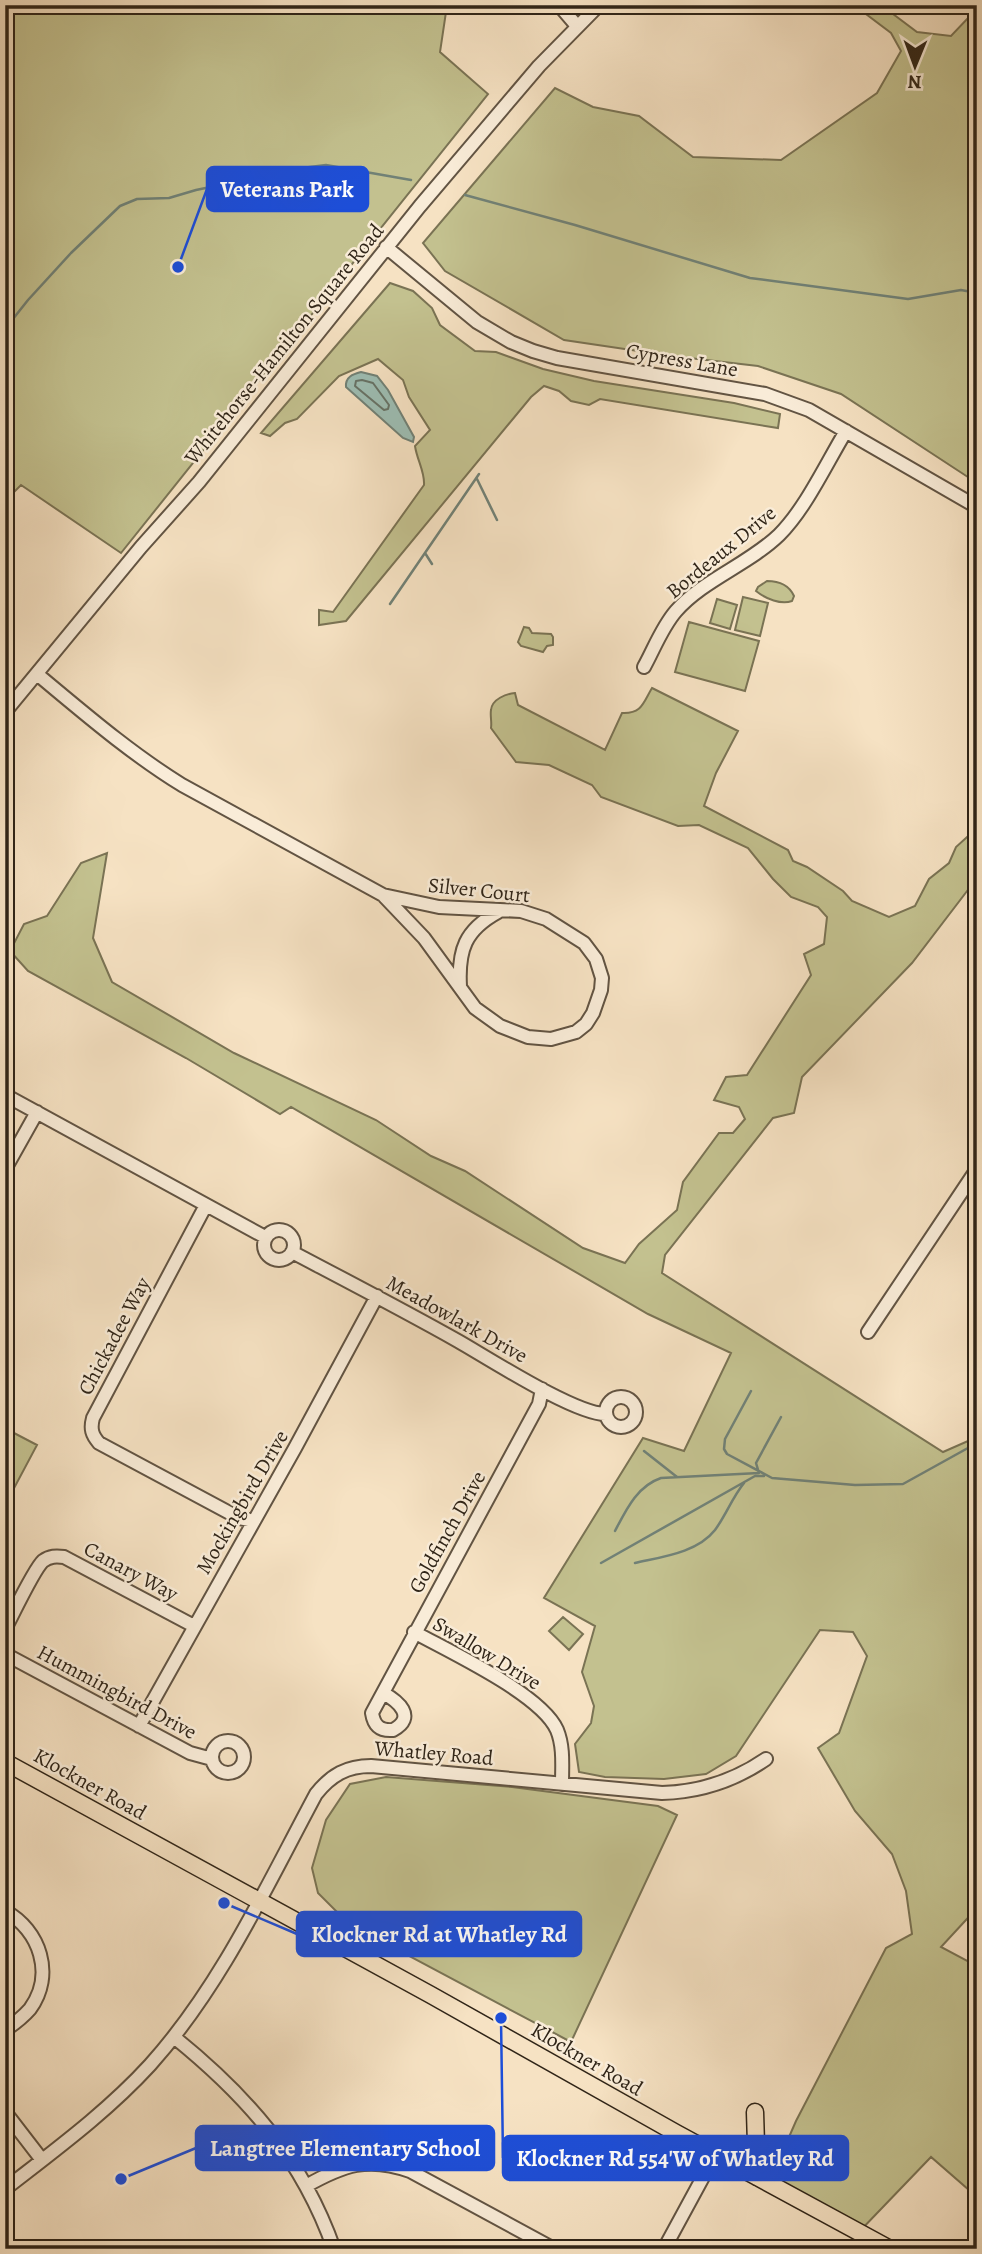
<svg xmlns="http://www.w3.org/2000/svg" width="982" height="2254" font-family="Alegreya,serif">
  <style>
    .green { fill: #c3c18f; stroke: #7a7354; stroke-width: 2 }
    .water { fill: #9dbeb4; stroke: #718176; stroke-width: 2 }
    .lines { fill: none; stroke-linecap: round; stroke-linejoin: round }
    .shore { stroke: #667266; stroke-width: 2 }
    .stream { stroke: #718176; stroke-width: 2.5 }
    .minor-casing { stroke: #625443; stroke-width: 16 }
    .major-casing { stroke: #302518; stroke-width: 19 }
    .minor { stroke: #f9ecd8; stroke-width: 12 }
    .major { stroke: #f6e2c3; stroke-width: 16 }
    .labels { text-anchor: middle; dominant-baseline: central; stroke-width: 5; stroke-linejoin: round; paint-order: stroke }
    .street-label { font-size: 21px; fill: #302518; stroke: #f9ecd8 }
    .leader { fill: none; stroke: #1d4ed8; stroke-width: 2.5 }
    .callout-dot { fill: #1d4ed8; stroke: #f9ecd8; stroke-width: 2.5 }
    .callout { fill: #1d4ed8; stroke: #1d4ed8; stroke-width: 2.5 }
    .callout-label { font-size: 23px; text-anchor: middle; font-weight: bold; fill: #fff }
  </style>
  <rect width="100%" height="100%" fill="#f6e2c3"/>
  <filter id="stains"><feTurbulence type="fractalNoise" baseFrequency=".00286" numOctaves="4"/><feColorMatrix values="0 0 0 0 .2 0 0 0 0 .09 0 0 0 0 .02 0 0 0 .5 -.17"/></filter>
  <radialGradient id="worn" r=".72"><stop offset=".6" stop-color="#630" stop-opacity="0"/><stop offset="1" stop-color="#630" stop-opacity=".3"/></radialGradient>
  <path class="green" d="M5,5H445L446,12L440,52L488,94L121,553L21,485L5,501Z
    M854,5H881L917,32L951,36L970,16L973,5H977V483L841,394L758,366L672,356L564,340L445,271L423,243L555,88L593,107L639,116L693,157L781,160L877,93L901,51L891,33Z
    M390,283L413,291L432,308L440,325L475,351L496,352L543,369L594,381L734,403L780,414L778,428L600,399L589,405L571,401L559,391L544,386L531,397L346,621L319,625V610L333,612L424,485C425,472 417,460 415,446L430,430L409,397L403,380L378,359L339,376L297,419L285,423L270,436L261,433Z
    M767,581C779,581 789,585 794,596L792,601C781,605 766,599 756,591L758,587Z
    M743,597L768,603L760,636L735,630Z
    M717,599L737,605L730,629L710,623Z
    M689,622L759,641L745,691L675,672Z
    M524,627L529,628L532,633L551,634L553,637V645L547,646L543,652L521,646L518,642Z
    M652,688L738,731L716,773L704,806L788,850L793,861L807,867L843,891L852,901L889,917L915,906L929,879L949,863L956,847L977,828V878L912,963L802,1077L794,1113L773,1118L665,1255L662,1273L943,1452L977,1437V1908L941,1947L977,1966V2197L931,2157L858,2233L768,2185L796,2121L886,1948L912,1934L906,1891L892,1854L855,1811L818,1748L839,1733L867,1656L853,1632L820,1630L736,1756L706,1774L664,1779L605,1777L579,1772L575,1744L591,1723L594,1706L582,1672L595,1626L544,1598L643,1438L684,1451L731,1353L648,1314L291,1107L280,1114L186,1058L28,971L10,951L24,924L47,916L81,863L107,853L93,938L112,982L234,1053L376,1120L431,1156L465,1171L583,1248L625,1263L639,1244L677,1210L683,1182L719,1133H733L745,1119L739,1107L714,1100L726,1077L747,1075L811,975L804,954L824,944L827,917L818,907L791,897L773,879L748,848L699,825L678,826L601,797L592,785L549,765L516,762L491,728C492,722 490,716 491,710C492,699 506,694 515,693L518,705L605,750L622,713C642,714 643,703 652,688Z
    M14,1433L37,1445L12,1492L5,1489V1448Z
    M563,1617L583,1634L569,1650L549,1631Z
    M386,1777L512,1787L658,1806L677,1815L571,2042L349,1924L318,1893L312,1868L326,1820L350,1784Z"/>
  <path class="water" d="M361,372L377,376L388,390L414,437L413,442L403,438L346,387C345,377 353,374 361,372Z"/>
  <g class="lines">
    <path class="shore" d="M362,380L373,383L389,405L388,409L384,410L355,386L356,381Z"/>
    <path class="stream" d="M465,195L575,225L750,278L908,299L961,290L977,293
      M5,329L28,300L71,253L120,206L137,199L169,198L196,190L302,168L326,165L411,180
      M477,479L497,520
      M425,553L432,564
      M390,604L479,474
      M751,1391L725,1439L724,1449L727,1454L772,1478L855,1485L903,1484L977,1443
      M644,1451L677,1477
      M615,1531C626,1510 637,1486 661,1478L759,1473L756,1463L781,1417
      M601,1563L755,1476H764
      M635,1563C661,1557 697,1553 715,1530C726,1515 732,1498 744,1483"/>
    <g class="minor-casing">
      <path id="minor" d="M559,5L577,26
        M386,247L477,322L511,342L533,351L557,358L765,394L809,410L977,507
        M644,667C654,649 662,627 676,611C703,580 749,564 779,535C806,508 826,464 846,431
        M37,674C84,713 130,753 182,785L383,895L424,938L475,1008L500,1026L528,1037L551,1039L576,1032L586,1024L593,1013L601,990L602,978L596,959L584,943L546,919L521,911L439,907L383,895
        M5,712L141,547L199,482L420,206L539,66L599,5
        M460,986C458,950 465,930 498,912
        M5,1095L265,1237
        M5,1169L37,1112
        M206,1205L93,1418C90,1429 92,1435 99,1443L239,1518L254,1521
        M264 1245a15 15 0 1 1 30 0a15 15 0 1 1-30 0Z
        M292,1252C347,1281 403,1310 458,1341C488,1358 576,1415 606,1414
        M868,1332L977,1169
        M606 1412a15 15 0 1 1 30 0a15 15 0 1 1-30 0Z
        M5,1629C12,1616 34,1569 43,1561C50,1556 56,1556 64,1557L194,1626
        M414,1632C450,1652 541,1694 557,1730C564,1747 562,1766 562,1784
        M5,1654L190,1753L212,1759
        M383,1693C398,1701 417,1717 393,1730C380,1731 374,1726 372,1713L539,1404L542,1389
        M139,1726L295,1448L377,1296
        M212 1757a16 16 0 1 1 32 0a16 16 0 1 1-32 0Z
        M5,1911C40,1930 55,1975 30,2009C23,2017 14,2024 5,2030
        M174,2037C247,2096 302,2158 334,2249
        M5,2112L42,2160
        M306,2186C343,2165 368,2156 410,2171L554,2249
        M5,2189C55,2150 107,2112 150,2065C221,1986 266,1887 316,1794C331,1775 347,1766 371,1766L662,1793C700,1792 734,1781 766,1759
        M664,2249L715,2155"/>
    </g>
    <g class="major-casing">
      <path id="major" d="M5,1762L431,1995L676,2133L890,2249
        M755,2112L757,2177"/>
    </g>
    <use href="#minor" class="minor"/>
    <use href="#major" class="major"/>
  </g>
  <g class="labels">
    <g class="street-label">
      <text transform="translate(284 344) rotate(-51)">Whitehorse-Hamilton Square Road</text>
      <text transform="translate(682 360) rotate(10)">Cypress Lane</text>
      <text transform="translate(721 552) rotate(-39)">Bordeaux Drive</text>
      <text transform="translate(479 890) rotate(6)">Silver Court</text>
      <text transform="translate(457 1319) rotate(29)">Meadowlark Drive</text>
      <text transform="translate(114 1336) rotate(-62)">Chickadee Way</text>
      <text transform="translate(242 1502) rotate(-60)">Mockingbird Drive</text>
      <text transform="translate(447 1532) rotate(-61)">Goldfinch Drive</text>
      <text transform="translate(131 1571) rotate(28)">Canary Way</text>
      <text transform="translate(487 1653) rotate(31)">Swallow Drive</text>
      <text transform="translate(117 1692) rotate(28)">Hummingbird Drive</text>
      <text transform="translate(434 1753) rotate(5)">Whatley Road</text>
      <text transform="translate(90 1784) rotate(29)">Klockner Road</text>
      <text transform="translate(587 2059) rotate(30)">Klockner Road</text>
    </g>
  </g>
  <path class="leader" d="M178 267L207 189M224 1903L297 1934M121 2179L196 2148M501 2018L503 2158"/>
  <g class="callout-dot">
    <circle cx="178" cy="267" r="7"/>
    <circle cx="224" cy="1903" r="7"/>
    <circle cx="121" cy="2179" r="7"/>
    <circle cx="501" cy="2018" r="7"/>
  </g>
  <g class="callout">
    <rect x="207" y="167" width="161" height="44" rx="7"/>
    <rect x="297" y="1912" width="284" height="44" rx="7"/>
    <rect x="196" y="2126" width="298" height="44" rx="7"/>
    <rect x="503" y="2136" width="345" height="44" rx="7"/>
  </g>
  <g class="callout-label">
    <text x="287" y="197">Veterans Park</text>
    <text x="439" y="1942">Klockner Rd at Whatley Rd</text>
    <text x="345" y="2156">Langtree Elementary School</text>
    <text x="675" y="2166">Klockner Rd 554'W of Whatley Rd</text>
  </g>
  <rect width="982" height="2254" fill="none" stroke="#f6e2c3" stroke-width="28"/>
  <rect x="7" y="7" width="968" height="2240" fill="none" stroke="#302518" stroke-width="3.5"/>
  <rect x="14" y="14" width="954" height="2226" fill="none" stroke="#302518" stroke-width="2"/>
  <g transform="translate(915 66) rotate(181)" stroke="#f9ecd8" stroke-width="5" paint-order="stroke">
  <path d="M0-5L12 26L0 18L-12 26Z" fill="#302518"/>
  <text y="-10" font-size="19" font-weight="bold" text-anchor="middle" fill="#302518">N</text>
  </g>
  <rect width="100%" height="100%" filter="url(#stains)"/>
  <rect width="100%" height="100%" fill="url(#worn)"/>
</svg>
